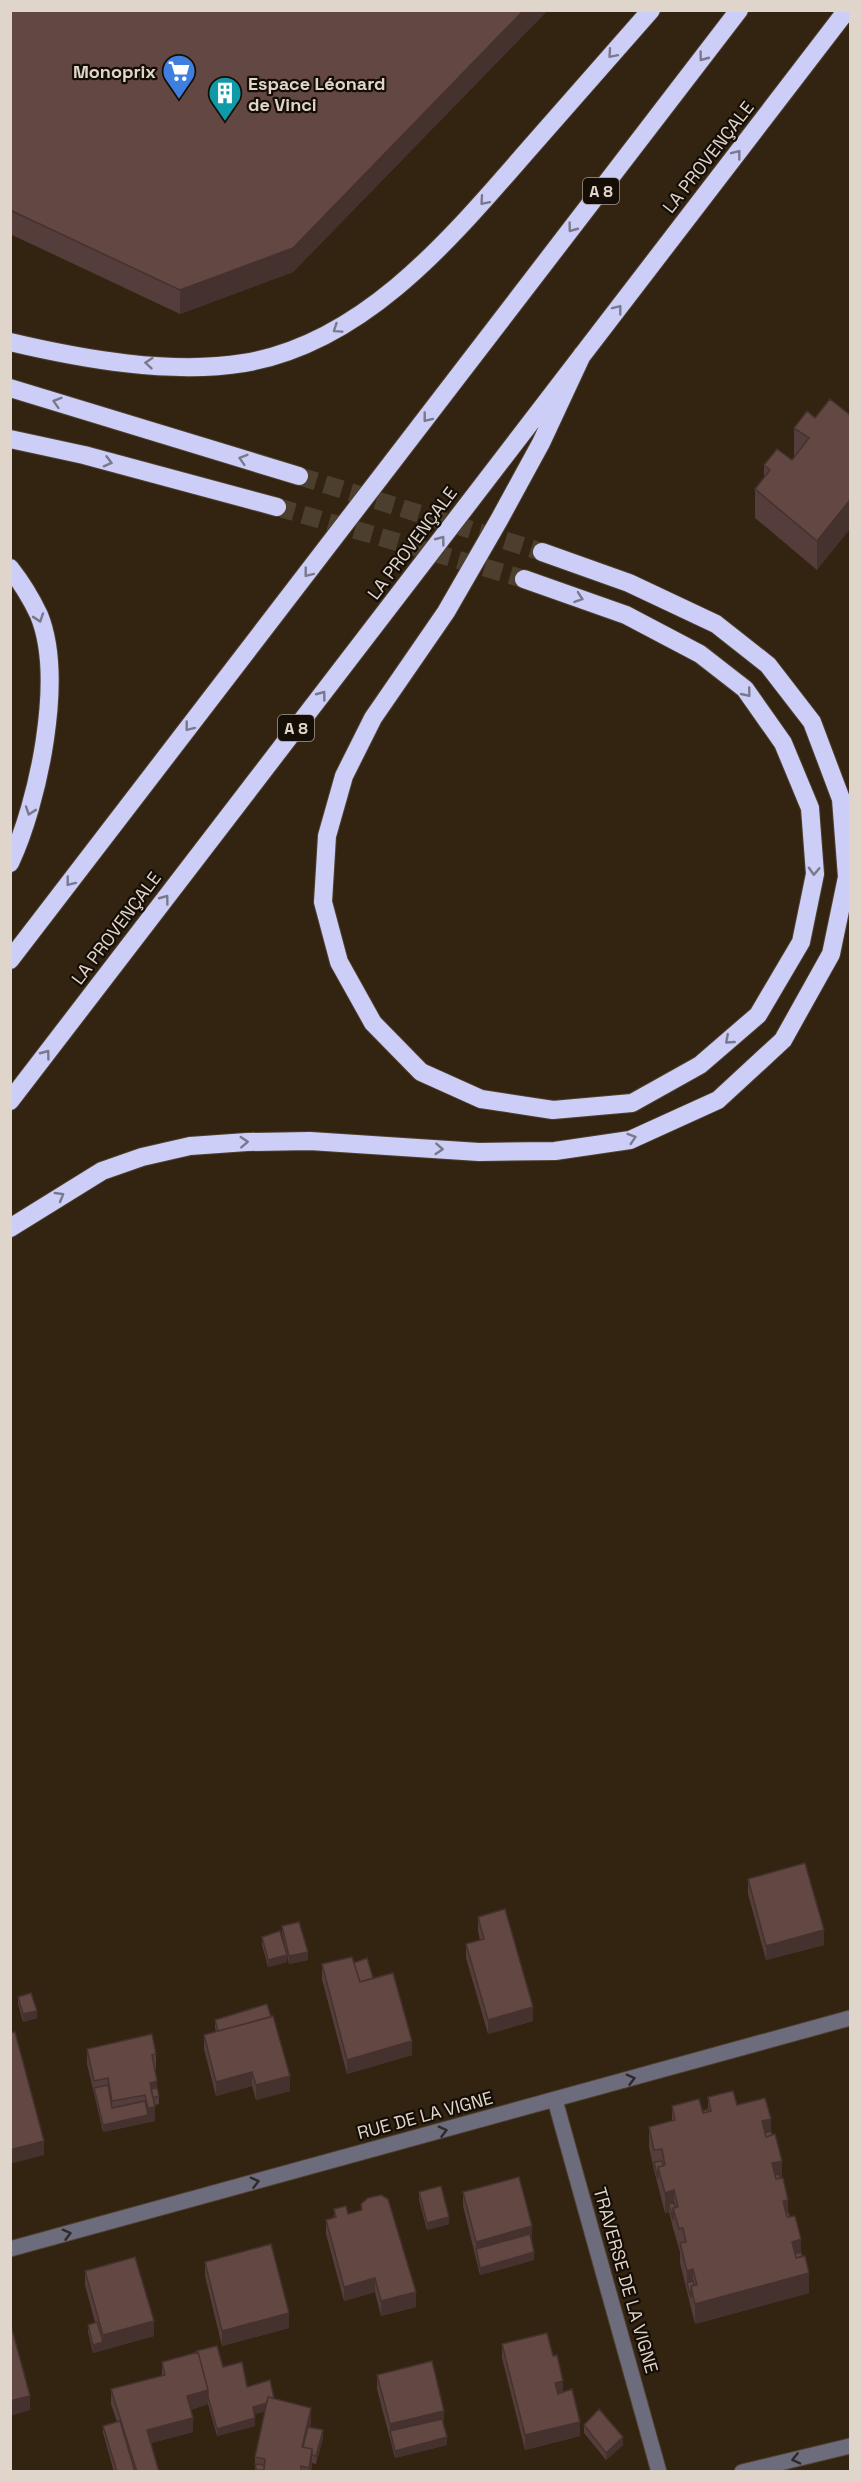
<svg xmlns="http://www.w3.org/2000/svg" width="861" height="2482" font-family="'Space Grotesk',sans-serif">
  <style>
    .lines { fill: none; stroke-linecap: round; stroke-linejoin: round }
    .highway-tunnel { stroke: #4d3f2d; stroke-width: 18; stroke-dasharray: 18 9; stroke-linecap: butt }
    .minor-casing { stroke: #4f402f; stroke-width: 17 }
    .highway-casing { stroke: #4f402f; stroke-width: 20 }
    .minor { stroke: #6c6c7d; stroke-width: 15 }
    .highway { stroke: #cdcef7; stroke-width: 18 }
    .wall { fill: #543d3a }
    .shaded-wall { fill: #45322f }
    .building { fill: #624743; stroke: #45322f; stroke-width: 1.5 }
    .oneway { stroke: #7a788b }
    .oneway2 { stroke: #2f2a2a }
    .labels { text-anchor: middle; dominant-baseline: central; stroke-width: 4.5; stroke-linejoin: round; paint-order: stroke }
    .shield { fill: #150e07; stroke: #a39990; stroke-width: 1.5 }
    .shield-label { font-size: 16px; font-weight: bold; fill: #e0d5ca }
    .poi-label { font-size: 18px; font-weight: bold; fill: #e0d5ca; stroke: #150e07; text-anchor: end }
    .street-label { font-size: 18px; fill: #e0d5ca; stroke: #150e07 }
  </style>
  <rect width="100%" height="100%" fill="#332411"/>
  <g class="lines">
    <path class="highway-tunnel" d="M299,476L542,552
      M277,507L524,579"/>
    <g class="minor-casing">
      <path id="minor" d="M555,2100L659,2472
        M10,2249L850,2018
        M742,2472L850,2446"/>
    </g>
    <g class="highway-casing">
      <path id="highway" d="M10,342C82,359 171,375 244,363C365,343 452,237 528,150C569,103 610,57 651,10
        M10,388L299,476
        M10,439L84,455L277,507
        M10,568C21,582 31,598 39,615C65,679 38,803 10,863
        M524,579L626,615L700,654L745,689L783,743L810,808L815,874L801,942L758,1015L700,1065L632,1103L553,1110L481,1099L421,1072L373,1023L339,962L323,902L327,836L344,776L373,718L446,612L499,520L541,443L582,355
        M10,960L739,10
        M10,1101L847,10
        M10,1228L102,1171L142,1157L190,1146L247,1142L310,1141L479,1152L555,1151L630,1140L718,1100L783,1040L831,954L847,877L841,799L812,722L768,665L716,624L629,583L542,552"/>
    </g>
    <use href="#minor" class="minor"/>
    <use href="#highway" class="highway"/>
  </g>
  <path class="wall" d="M10,10H548L293,272L180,314L10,234Z
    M830,399L817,570L755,518V489L764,479V465L792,460L794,457V428L815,418Z
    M748,1879L824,1945L766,1960L748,1894Z
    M478,1917L533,2021L488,2034L466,1958V1944L480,1940L478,1931Z
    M282,1926L308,1960L289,1964L287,1955V1962L268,1967L262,1945V1937L287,1954L282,1933Z
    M354,1963L373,1978L412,2055L347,2074L322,1979V1964Z
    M18,1997L37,2018L23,2022L18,2004Z
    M215,2020L290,2091L256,2100L252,2086L216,2096L204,2049V2035L216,2032L215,2028Z
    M87,2049L156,2054V2069H154L159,2096V2104L155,2105V2121L103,2132L87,2064Z
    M708,2097L737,2105L771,2131L788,2212L801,2252L809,2293L695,2324L680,2263V2252L673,2228L669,2212L665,2213L654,2170L649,2147V2127L672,2121V2106L703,2111L708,2109Z
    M419,2192L449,2224L427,2230L419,2200Z
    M463,2192L532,2241H531L534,2260L480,2275L463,2206Z
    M361,2204L416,2307L381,2316L375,2292L344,2301L326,2234V2220L334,2218V2209L348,2214L361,2211Z
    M205,2262L289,2328L222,2346L205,2276Z
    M85,2271L154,2336L93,2353L88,2332V2325L95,2322L85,2285Z
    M502,2344L563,2392L580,2436L525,2450L502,2358Z
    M162,2362L223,2367L247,2387L274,2398L311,2422L310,2427L323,2438L316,2464L312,2463L311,2472H255V2457L265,2411L254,2414L255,2426L217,2436L208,2404L191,2410L193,2432L151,2443L159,2472H114L103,2433V2426L117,2422L111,2404V2389L162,2376Z
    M377,2375L444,2426L447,2445L395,2458L377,2389Z
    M584,2425L623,2445L606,2460L584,2433Z"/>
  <path class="shaded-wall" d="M524,10H548L293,272L180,314V290Z
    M850,500V529L817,570V541Z
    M824,1930V1945L766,1960V1946Z
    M308,1952V1960L289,1964V1956Z
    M287,1955V1962L268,1967V1960Z
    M533,2007V2021L488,2034V2020Z
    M37,2011V2018L23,2022V2014Z
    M412,2041V2055L347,2074V2060Z
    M252,2072V2086L216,2096V2082Z
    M290,2076V2091L256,2100V2085Z
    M157,2081V2096L151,2097L150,2083Z
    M155,2107V2121L103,2132V2125L148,2115V2108Z
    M771,2119V2139L764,2140L762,2121Z
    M44,2141V2155L10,2164V2150Z
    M782,2161V2181L774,2183L772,2163Z
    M674,2190V2210L669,2204V2212L665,2213V2193Z
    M788,2200V2219L783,2213V2201Z
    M449,2217V2224L427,2230V2223Z
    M532,2226V2241L477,2256L476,2249V2242Z
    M801,2239V2259L792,2254V2242Z
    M534,2252V2260L480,2275V2268Z
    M693,2269V2289L687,2283V2271Z
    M809,2273V2293L695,2324V2304Z
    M375,2278V2292L344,2301V2287Z
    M416,2292V2307L381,2316V2301Z
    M289,2313V2328L222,2346V2331Z
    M154,2321V2336L93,2353V2345L103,2342V2335Z
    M563,2381V2395L555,2397V2383Z
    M208,2390V2404L187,2411V2396Z
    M30,2396V2410L10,2416V2401Z
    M274,2401V2409L253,2415V2407Z
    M311,2408V2422L304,2454L302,2447Z
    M444,2411V2426L390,2431V2424Z
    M193,2418V2432L147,2444V2430Z
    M255,2418V2426L217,2436V2429Z
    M580,2422V2436L525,2450V2435Z
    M323,2430V2438L316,2464V2456Z
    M447,2437V2445L395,2458V2451Z
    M623,2437V2445L606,2460V2453Z
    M312,2449V2463L311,2472H309Z"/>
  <path class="building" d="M10,10H524L293,248L180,290L10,210Z
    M830,399L850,415V500L817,541L755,489L770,470L764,465L777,449L792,460L809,438L794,428L807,411L815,418Z
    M805,1863L824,1930L766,1946L748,1879Z
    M505,1909L533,2007L488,2020L466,1944L484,1939L478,1917Z
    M299,1922L308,1952L289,1956L282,1926Z
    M280,1931L287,1955L268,1960L262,1937Z
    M352,1957L360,1982L393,1973L412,2041L347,2060L322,1964Z
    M367,1958L373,1978L360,1982L354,1963Z
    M31,1993L37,2011L23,2014L18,1997Z
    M267,2004L271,2017L218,2031L215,2020Z
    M273,2016L290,2076L256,2085L252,2072L216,2082L204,2035Z
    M15,2032L44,2141L10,2150V2033Z
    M152,2034L156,2054L152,2055L157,2081L150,2083L155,2107L148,2108L145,2095L112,2101L108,2078L94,2081L87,2049Z
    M108,2085L112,2108L145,2101L148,2115L103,2125L94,2088Z
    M157,2088L159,2096L153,2098L151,2089Z
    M733,2091L737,2105L765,2098L771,2119L762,2121L766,2137L775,2134L782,2161L772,2163L776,2179L783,2178L788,2200L783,2201L787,2217L795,2216L801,2239L792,2242L796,2258L805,2256L809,2273L695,2304L691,2286L697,2285L693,2269L687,2271L680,2243L686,2242L683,2228L679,2229L673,2208L678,2207L674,2190L665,2193L658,2167L665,2165L662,2149L654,2150L649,2127L675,2120L672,2106L699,2099L703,2113L711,2111L708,2097Z
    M708,2109V2112L703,2113V2111Z
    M771,2131L772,2135L766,2137L765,2133Z
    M662,2161L663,2166L658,2167V2179L654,2162Z
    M779,2174L780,2178L776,2179L775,2175Z
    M519,2177L532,2226L476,2242L463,2192Z
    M441,2186L449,2217L427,2223L419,2192Z
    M381,2195L388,2199L416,2292L381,2301L375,2278L344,2287L326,2220L336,2217L334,2209L346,2206L348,2214L362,2210L361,2204L368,2198Z
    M674,2203L675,2208H673V2220L669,2204Z
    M788,2212L790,2217H787L786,2213Z
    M530,2234L534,2252L480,2268L476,2249Z
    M271,2244L289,2313L222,2331L205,2262Z
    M801,2252L802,2256L796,2258L795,2254Z
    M135,2257L154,2321L103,2335L85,2271Z
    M693,2281L694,2285L691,2286V2298L687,2283Z
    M10,2322L30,2396L10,2401Z
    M97,2322L103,2342L93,2345L88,2325Z
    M547,2333L553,2356L557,2355L563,2381L555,2383L558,2394L572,2389L580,2422L525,2435L502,2344Z
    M217,2346L223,2367L242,2362L247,2387L270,2380L274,2398L268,2397L267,2403L253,2407L255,2418L217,2429L208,2397V2390L198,2352L196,2353V2351Z
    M198,2352L208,2390L187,2396L193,2418L147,2430L159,2472H137L111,2389L165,2375L162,2362Z
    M432,2361L444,2411L390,2424L377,2375Z
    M268,2397L311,2408L302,2447L312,2449L309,2468L301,2466V2472H258V2470H264L265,2459L255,2457Z
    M599,2409L623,2437L606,2453L584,2425Z
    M442,2419L447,2437L395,2451L390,2431Z
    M120,2421L135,2472H117L103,2426Z
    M308,2427L323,2430L316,2456L312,2455V2449L303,2447Z
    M255,2464L264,2465V2470H258V2472H257Z"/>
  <defs><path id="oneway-chevron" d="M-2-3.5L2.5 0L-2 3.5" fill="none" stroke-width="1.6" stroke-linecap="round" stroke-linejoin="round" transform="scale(1.5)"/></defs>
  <g class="oneway">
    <use href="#oneway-chevron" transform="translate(612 54) rotate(131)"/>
    <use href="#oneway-chevron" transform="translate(703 57) rotate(127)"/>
    <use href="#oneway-chevron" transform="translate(737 154) rotate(-52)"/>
    <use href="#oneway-chevron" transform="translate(484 201) rotate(131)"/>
    <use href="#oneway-chevron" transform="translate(572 228) rotate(127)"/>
    <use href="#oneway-chevron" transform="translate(618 309) rotate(-52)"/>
    <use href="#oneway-chevron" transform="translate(337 329) rotate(146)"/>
    <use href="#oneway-chevron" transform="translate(149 363) rotate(-175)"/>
    <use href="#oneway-chevron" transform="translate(57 402) rotate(-163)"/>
    <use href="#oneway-chevron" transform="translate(427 418) rotate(128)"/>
    <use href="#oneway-chevron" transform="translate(243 459) rotate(-163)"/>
    <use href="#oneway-chevron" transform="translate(108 462) rotate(15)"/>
    <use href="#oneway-chevron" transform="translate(441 540) rotate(-53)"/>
    <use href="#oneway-chevron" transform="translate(308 573) rotate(128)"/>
    <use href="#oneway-chevron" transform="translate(579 598) rotate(19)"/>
    <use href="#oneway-chevron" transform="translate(39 618) rotate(71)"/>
    <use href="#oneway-chevron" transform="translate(747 693) rotate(51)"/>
    <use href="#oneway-chevron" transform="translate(322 695) rotate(-53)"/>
    <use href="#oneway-chevron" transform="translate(189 727) rotate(128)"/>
    <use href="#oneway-chevron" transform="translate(30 811) rotate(109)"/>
    <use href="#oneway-chevron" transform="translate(814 871) rotate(92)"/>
    <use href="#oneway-chevron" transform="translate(70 882) rotate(128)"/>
    <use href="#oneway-chevron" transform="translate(165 899) rotate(-53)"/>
    <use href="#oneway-chevron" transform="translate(729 1040) rotate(139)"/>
    <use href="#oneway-chevron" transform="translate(46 1054) rotate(-53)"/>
    <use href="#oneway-chevron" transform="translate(632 1138) rotate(-18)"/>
    <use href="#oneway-chevron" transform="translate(244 1142) rotate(-3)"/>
    <use href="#oneway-chevron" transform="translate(439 1149) rotate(4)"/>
    <use href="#oneway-chevron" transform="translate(60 1196) rotate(-30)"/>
  </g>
  <g class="oneway2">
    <use href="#oneway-chevron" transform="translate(631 2079) rotate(-15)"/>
    <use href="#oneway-chevron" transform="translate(443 2131) rotate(-15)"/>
    <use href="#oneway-chevron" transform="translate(255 2182) rotate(-15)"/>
    <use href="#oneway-chevron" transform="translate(67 2234) rotate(-15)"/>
    <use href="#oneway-chevron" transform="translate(796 2459) rotate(167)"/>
  </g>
  <defs>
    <g id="supermarket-pin" transform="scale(1.725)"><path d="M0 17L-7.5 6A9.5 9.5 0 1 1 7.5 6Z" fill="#3f7fe0" stroke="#150e07"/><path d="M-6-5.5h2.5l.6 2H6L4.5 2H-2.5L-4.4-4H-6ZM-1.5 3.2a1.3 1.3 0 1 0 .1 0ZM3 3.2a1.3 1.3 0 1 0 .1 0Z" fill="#fff"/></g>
    <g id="building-pin" transform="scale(1.725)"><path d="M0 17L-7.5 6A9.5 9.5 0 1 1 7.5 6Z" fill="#0f9aa8" stroke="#150e07"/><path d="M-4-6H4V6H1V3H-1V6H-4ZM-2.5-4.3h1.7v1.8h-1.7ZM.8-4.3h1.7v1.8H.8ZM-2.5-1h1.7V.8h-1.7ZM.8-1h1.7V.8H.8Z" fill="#fff"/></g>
  </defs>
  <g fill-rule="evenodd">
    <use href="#supermarket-pin" x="179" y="71"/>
    <use href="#building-pin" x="225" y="93"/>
  </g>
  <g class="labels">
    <g class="shield">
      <rect x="583" y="178" width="36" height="26" rx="4.5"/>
      <rect x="278" y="715" width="36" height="26" rx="4.5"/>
    </g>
    <g class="shield-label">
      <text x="601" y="191">A 8</text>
      <text x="296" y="728">A 8</text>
    </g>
    <g class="poi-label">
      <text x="156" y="71">Monoprix</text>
      <text x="248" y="83" text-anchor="start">Espace Léonard<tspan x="248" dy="21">de Vinci</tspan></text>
    </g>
    <g class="street-label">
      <text transform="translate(708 157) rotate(-52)">LA PROVENÇALE</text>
      <text transform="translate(412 543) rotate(-53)">LA PROVENÇALE</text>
      <text transform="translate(116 928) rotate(-53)">LA PROVENÇALE</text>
      <text transform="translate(425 2115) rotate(-15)">RUE DE LA VIGNE</text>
      <text transform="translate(626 2280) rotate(74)">TRAVERSE DE LA VIGNE</text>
    </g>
  </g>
  <rect width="861" height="2482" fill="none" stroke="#e0d5ca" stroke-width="24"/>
</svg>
